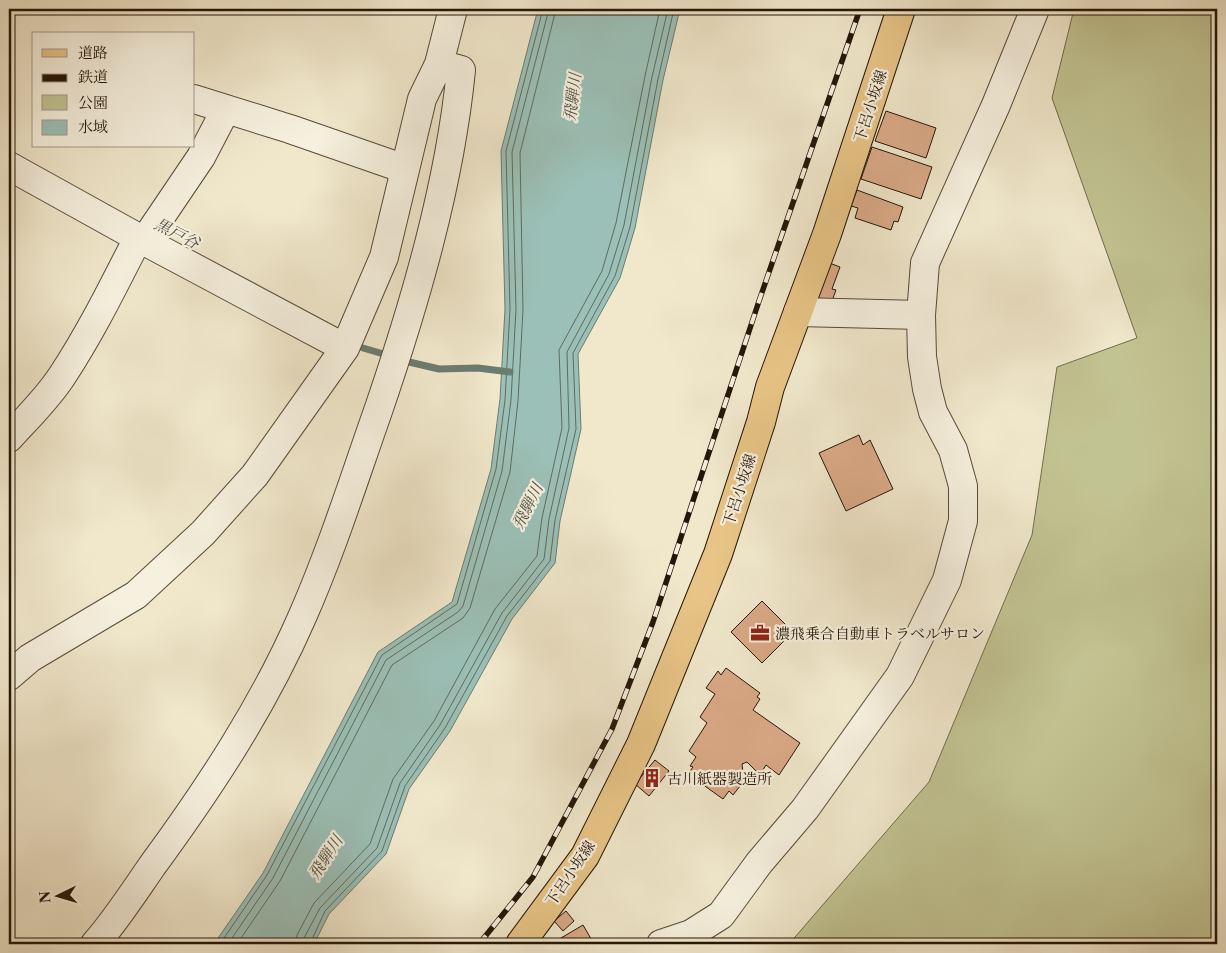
<svg xmlns="http://www.w3.org/2000/svg" width="1226" height="953" font-family="'Libre Caslon Text','Noto Serif JP',serif">
  <style>
    .green { fill: #c2c392; stroke: #736c4c }
    .water { fill: #9bc0b7; stroke: #6b7c71 }
    .lines { fill: none; stroke-linecap: round; stroke-linejoin: round }
    .shore { stroke: #606b5f; stroke-width: 1 }
    .stream { stroke: #6b7c71; stroke-width: 7 }
    .building { fill: #daa987; stroke: #241607 }
    .minor-casing { stroke: #574a38; stroke-width: 30 }
    .major-casing { stroke: #241607; stroke-width: 30 }
    .minor { stroke: #f6f0de; stroke-width: 28 }
    .major { stroke: #e8c486; stroke-width: 28 }
    .rail-casing { stroke: #241607; stroke-width: 5.5 }
    .rail { stroke: #f6f0de; stroke-width: 4; stroke-dasharray: 11; stroke-linecap: butt }
    .labels { text-anchor: middle; dominant-baseline: central; stroke-width: 4.5; stroke-linejoin: round; paint-order: stroke }
    .street-label { font-size: 15px; fill: #241607; stroke: #f6f0de }
    .poi-label { font-size: 15px; fill: #241607; stroke: #f6f0de; text-anchor: start }
    .water-label { font-size: 16px; font-style: italic; fill: #4e5245; stroke: #f6f0de }
  </style>
  <rect width="100%" height="100%" fill="#f1e8cc"/>
  <filter id="stains"><feTurbulence type="fractalNoise" baseFrequency=".004" numOctaves="4"/><feColorMatrix values="0 0 0 0 .2 0 0 0 0 .09 0 0 0 0 .02 0 0 0 .5 -.17"/></filter>
  <radialGradient id="worn" r=".72"><stop offset=".6" stop-color="#630" stop-opacity="0"/><stop offset="1" stop-color="#630" stop-opacity=".3"/></radialGradient>
  <path class="green" d="M1074,9H1217V944H789L929,782L1032,535L1057,367L1137,338L1052,98Z"/>
  <path class="water" d="M538,9H680L663,80L635,228L620,278L578,354L581,429L560,521L555,563L512,619L450,731L409,789L386,854L329,914L314,944H214L263,873L378,652L452,602L491,469L500,399L505,309L501,151Z"/>
  <g class="lines">
    <path class="shore" d="M220,944L267,875L382,655L457,604L496,469L505,400L510,309L506,151L543,9
      M228,944L273,878L386,660L458,612L463,606L502,471L511,400L516,309L512,152L549,9
      M237,944L280,881L392,665L463,618L470,608L510,472L518,401L523,310L520,153L556,9
      M296,944L297,935L314,903L370,844L393,779L434,721L495,609L537,556L542,518L562,428L559,350L602,271L616,223L645,76L660,9
      M303,944L304,938L320,908L377,848L400,783L440,725L502,613L544,559L549,519L569,428L567,352L609,274L624,225L652,77L668,9
      M310,944L325,911L382,851L405,786L445,728L507,616L550,561L555,520L576,429L573,353L615,276L630,227L658,79L674,9"/>
    <path class="stream" d="M363,348L387,355
      M409,362L439,369L478,368L510,372"/>
  </g>
  <path class="building" d="M886,111L936,128L926,158L875,141Z
    M872,147L932,167L921,199L861,179Z
    M857,190L903,207L898,222L894,221L891,230L855,218L858,208L851,206Z
    M827,262L840,267L832,289L836,290L829,309L812,302Z
    M859,435L863,445L870,440L893,489L846,511L819,453Z
    M762,601L793,632L762,663L731,632Z
    M726,668L760,693L757,697L760,699L753,710L800,743L779,775L766,765L760,775L747,762L742,764L744,781L733,795L729,791L723,799L688,774L693,767L690,766L696,757L689,751L707,723L700,717L715,694L706,688L718,671L721,675Z
    M655,760L669,771L649,796L635,784Z
    M566,911L574,921L563,931L554,921Z
    M583,925L594,944H558L556,941Z"/>
  <g class="lines">
    <g class="minor-casing">
      <path id="minor" d="M194,99L290,129L405,169
        M9,166L146,242L345,348
        M146,242L153,228L201,157L226,109
        M798,312L921,315
        M9,438C27,418 47,399 62,376C91,332 114,285 138,238
        M9,676L30,658L136,595L203,533L255,475L345,348L384,257L422,99L439,64L453,9
        M95,944C116,920 134,892 152,866C210,787 264,705 303,615C332,549 354,479 378,411C415,303 450,184 461,70L439,64
        M661,944L691,934L721,915L759,863L805,809L900,676L947,580L963,521V486L953,450L933,412L927,389L922,357L921,315L925,263L996,105L1035,9"/>
    </g>
    <g class="major-casing">
      <path id="major" d="M520,944L585,856L641,744L718,554L761,422L770,387L827,234L901,9"/>
    </g>
    <use href="#minor" class="minor"/>
    <use href="#major" class="major"/>
    <g class="rail-casing">
      <path id="rail" d="M479,944L533,877L612,729L653,622L759,301L860,9"/>
    </g>
    <use href="#rail" class="rail"/>
  </g>
  <defs>
    <g id="office-bare" transform="scale(1.5)"><path d="M-6-3h4V-5.5h4V-3h4V5H-6ZM-1-4.5V-3h2v-1.5ZM-6 0V1H6V0Z" fill="#8f2418" stroke="#f6f0de" stroke-width="2.5" paint-order="stroke"/></g>
    <g id="building-bare" transform="scale(1.5)"><path d="M-4-6H4V6H1V3H-1V6H-4ZM-2.5-4.3h1.7v1.8h-1.7ZM.8-4.3h1.7v1.8H.8ZM-2.5-1h1.7V.8h-1.7ZM.8-1h1.7V.8H.8Z" fill="#8f2418" stroke="#f6f0de" stroke-width="2.5" paint-order="stroke"/></g>
  </defs>
  <g fill-rule="evenodd">
    <use href="#office-bare" x="760" y="633"/>
    <use href="#building-bare" x="652" y="778"/>
  </g>
  <g class="labels">
    <g class="street-label">
      <text transform="translate(870 106) rotate(-72)">下呂小坂線</text>
      <text transform="translate(739 490) rotate(-72)">下呂小坂線</text>
      <text transform="translate(570 873) rotate(-56)">下呂小坂線</text>
    </g>
    <g class="poi-label">
      <text x="775" y="633">濃飛乗合自動車トラベルサロン</text>
      <text x="667" y="778">古川紙器製造所</text>
    </g>
    <g class="water-label">
      <text transform="translate(572 97) rotate(-83)">飛騨川</text>
      <text transform="translate(177 233) rotate(27)">黒戸谷</text>
      <text transform="translate(527 506) rotate(-63)">飛騨川</text>
      <text transform="translate(325 857) rotate(-57)">飛騨川</text>
    </g>
  </g>
  <rect width="1226" height="953" fill="none" stroke="#f1e8cc" stroke-width="30"/>
  <rect x="10" y="10" width="1206" height="933" fill="none" stroke="#241607" stroke-width="2.5"/>
  <rect x="15" y="15" width="1196" height="923" fill="none" stroke="#241607"/>
  <rect x="32" y="32" width="162" height="115" fill="#f6f0de" stroke="#a29988"/>
  <rect x="42" y="49" width="25" height="8" fill="#e8c486" stroke="#a29988"/>
  <text x="78" y="58" font-size="15" fill="#241607">道路</text>
  <rect x="42" y="74" width="25" height="8" fill="#241607" stroke="#a29988"/>
  <text x="78" y="82" font-size="15" fill="#241607">鉄道</text>
  <rect x="42" y="95" width="25" height="15" fill="#c2c392" stroke="#a29988"/>
  <text x="78" y="108" font-size="15" fill="#241607">公園</text>
  <rect x="42" y="120" width="25" height="15" fill="#9bc0b7" stroke="#a29988"/>
  <text x="78" y="132" font-size="15" fill="#241607">水域</text>
  <g transform="translate(58 896) rotate(265)" stroke="#f6f0de" stroke-width="4" paint-order="stroke">
  <path d="M0-4L9 19L0 12L-9 19Z" fill="#241607"/>
  <text y="-8" font-size="14" font-weight="bold" text-anchor="middle" fill="#241607">N</text>
  </g>
  <rect width="100%" height="100%" filter="url(#stains)"/>
  <rect width="100%" height="100%" fill="url(#worn)"/>
</svg>
